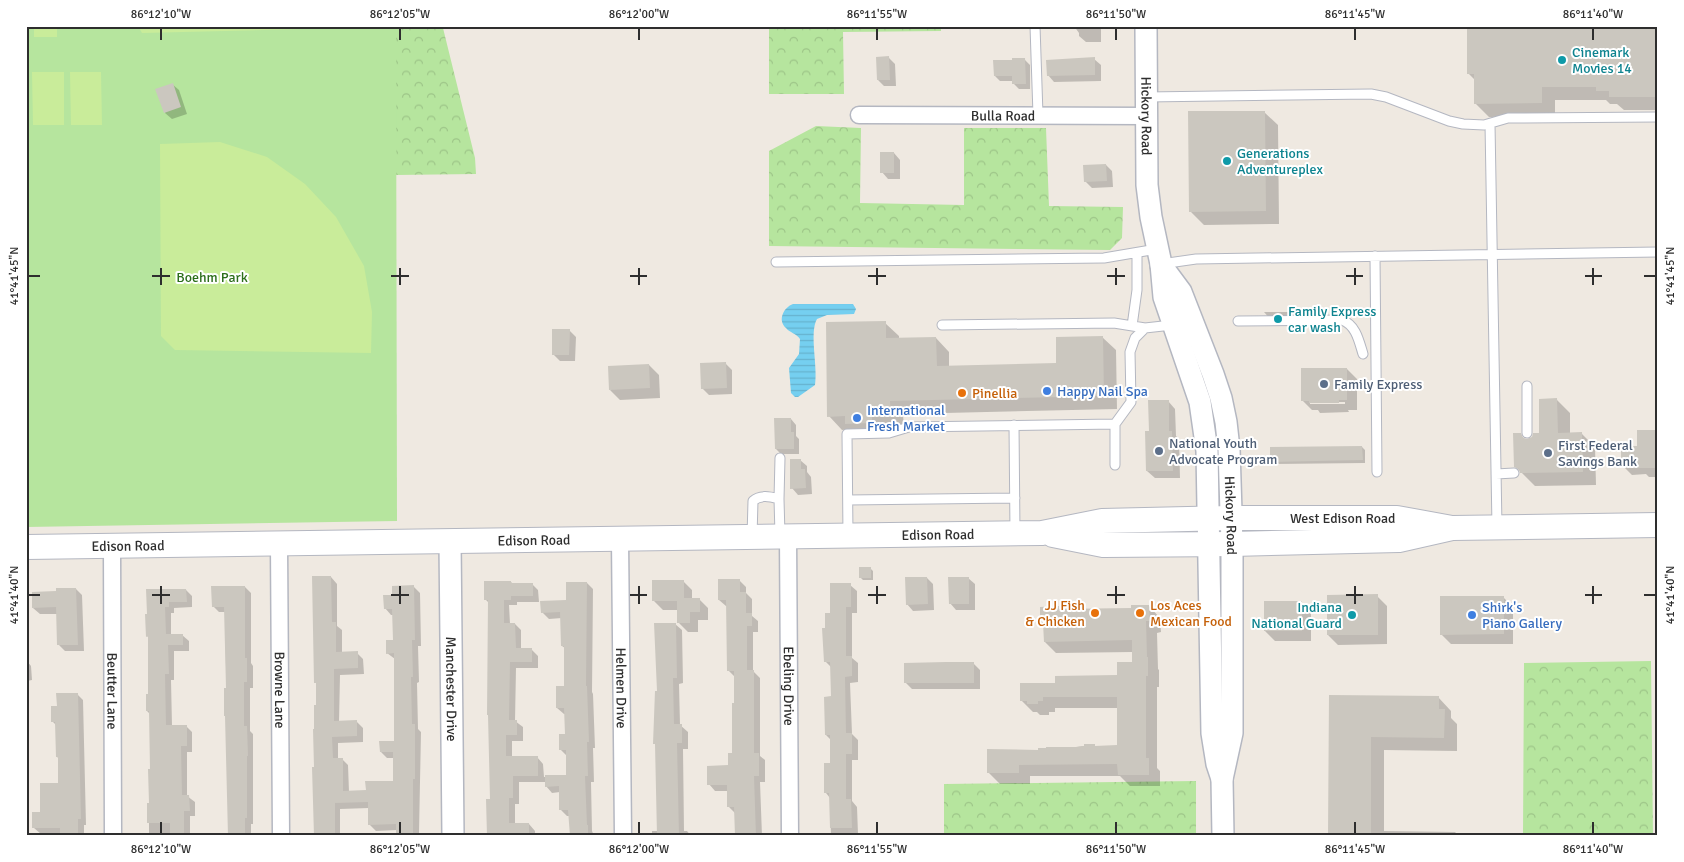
<svg xmlns="http://www.w3.org/2000/svg" width="1684" height="862" font-family="Signika,sans-serif">
  <style>
    .forest { fill: url(#forest-crowns) }
    .park { fill: #b6e59e }
    .pitch { fill: #c9ec9a }
    .water { fill: url(#water-rules) }
    .shadow { fill: #0003; fill-rule: evenodd }
    .building { fill: #cbc7bf }
    .lines { fill: none; stroke-linecap: round; stroke-linejoin: round }
    .service-casing { stroke: #b4b7c1; stroke-width: 11 }
    .minor-casing { stroke: #b4b7c1; stroke-width: 19 }
    .tertiary-casing { stroke: #b4b7c1; stroke-width: 24 }
    .secondary-casing { stroke: #b4b7c1; stroke-width: 26 }
    .service { stroke: #fff; stroke-width: 9 }
    .minor { stroke: #fff; stroke-width: 16 }
    .tertiary { stroke: #fff; stroke-width: 21 }
    .secondary { stroke: #fff; stroke-width: 24 }
    .ticks { fill: none; stroke: #2e2e2e; stroke-width: 2 }
    .culture-dot { fill: #0f9aa8; stroke: #fff; stroke-width: 2 }
    .service-dot { fill: #5c6f8a; stroke: #fff; stroke-width: 2 }
    .shop-dot { fill: #3f7fe0; stroke: #fff; stroke-width: 2 }
    .food-dot { fill: #e8710a; stroke: #fff; stroke-width: 2 }
    .labels { text-anchor: middle; dominant-baseline: central; stroke-width: 4; stroke-linejoin: round; paint-order: stroke }
    .culture-label { font-size: 14px; fill: #0d838f; stroke: #fff; text-anchor: start }
    .street-label { font-size: 14px; fill: #2e2e2e; stroke: #fff }
    .park-label { font-size: 14px; fill: #2c6e1b; stroke: #fff }
    .service-label { font-size: 14px; fill: #4e5e75; stroke: #fff; text-anchor: start }
    .shop-label { font-size: 14px; fill: #366cbe; stroke: #fff; text-anchor: start }
    .food-label { font-size: 14px; fill: #c56008; stroke: #fff; text-anchor: start }
    .neatline { fill: none; stroke: #2e2e2e; stroke-width: 2 }
    .ticks-label { font-size: 12px; text-anchor: middle; fill: #2e2e2e }
  </style>
  <defs>
    <pattern id="forest-crowns" width="20" height="18" patternUnits="userSpaceOnUse" patternTransform="scale(1.25)"><rect width="20" height="18" fill="#b6e59e"/><path d="M2 6a3 3 0 1 1 6 0M12 15a3 3 0 1 1 6 0" fill="none" stroke="#9dc588"/></pattern>
    <pattern id="water-rules" width="6" height="5" patternUnits="userSpaceOnUse" patternTransform="scale(1.25)"><rect width="6" height="5" fill="#75cff0"/><path d="M0 2.5h6" fill="none" stroke="#66b2ce"/></pattern>
  </defs>
  <rect width="100%" height="100%" fill="#efe9e1"/>
  <path class="forest" d="M396,26V28H443L475,158L476,174L396,175L386,162Z
    M769,26H941V31L843,32L844,94H769Z
    M816,126L861,128L860,203L964,205V128H1046L1049,206L1123,207L1122,238L1110,250L769,246V151Z
    M1651,661L1653,836H1523L1524,663Z
    M1196,781V836H944V784Z"/>
  <path class="park" d="M26,26H396L397,521L26,527Z"/>
  <path class="pitch" d="M34,26H57V37H34Z
    M138,26H342L341,28L142,33Z
    M396,26H706L591,28H396Z
    M32,72H64V125H33Z
    M70,72H101L102,125H71Z
    M220,142L267,157L305,184L336,217L364,266L372,312L371,353L175,350L161,336L160,144Z"/>
  <path class="water" d="M793,304H853L856,309L854,314L827,315L817,319C809,333 818,366 815,385L798,397H795L791,393L789,368L799,354L800,339C796,333 790,333 786,328C777,320 784,307 793,304Z"/>
  <path class="shadow" d="M1074,26H1101V42H1086L1079,36V33Z
    M1658,26V110H1624L1617,104H1610L1606,100H1555V116L1489,117L1475,103V80L1468,73Z
    M889,58L895,64L896,86H884L878,80Z
    M1094,59L1101,65V81L1054,82L1048,75Z
    M1025,60L1030,65V89H1019L1014,84V81H1000L995,76Z
    M172,84L179,90L187,114L172,119L165,113Z
    M1264,112L1278,125L1279,224L1204,225L1191,212Z
    M894,153L900,160V179H888L882,172Z
    M1106,165L1112,171L1113,187L1092,188L1085,181Z
    M1264,312H1292L1298,318L1271,320Z
    M885,323L899,336V339L936,338L949,352V367L1057,365L1102,337L1116,350L1117,409L903,414L904,428H884L885,436H860L853,429L842,430L829,416Z
    M569,330L576,337L575,361H560L553,354Z
    M725,363L732,370V394L709,395L702,388Z
    M649,365L659,375L660,398L620,400L610,390Z
    M1347,369L1357,379V410H1348L1349,412L1320,413L1318,410H1312L1302,400ZM1310,402H1345V404H1310Z
    M1557,400L1570,413V434H1582L1595,447L1596,485L1535,486L1515,466L1520,435L1526,440L1541,434Z
    M1168,401L1175,409L1176,436L1179,439L1180,478H1155L1147,471L1150,432Z
    M791,419L796,425V436L799,439V454H781L776,449Z
    M1658,431V477H1649L1646,474L1632,475L1622,465L1639,447Z
    M1362,447L1365,450V463L1274,464L1271,461Z
    M800,460L807,466V472L811,477L812,494L798,495L792,488Z
    M870,568L873,571V580H863L860,577Z
    M331,577L337,584V626L342,630V653H357L363,659L364,674L340,675L339,722L356,721L363,728V742L338,743V759H342L348,765L349,792L367,791L395,782L394,758H387L381,752L395,742V659L387,653L395,641L394,615H391L385,608L394,596L413,586L420,593L421,646H418L419,682L417,683L418,729L421,732L419,833L421,836H397V830L376,831L369,824V808L340,809V836H315V768L318,685L315,682Z
    M927,578L933,584L934,610L913,611L907,604Z
    M968,578L975,584V610H956L950,603Z
    M739,580L746,587V593L752,599V616L758,621V632H753V671L760,678V756L765,760V782H760L762,836H736V814L729,807L728,791H715L709,784L730,766L734,754L735,677L728,670V606H726L719,600Z
    M683,581L692,590V599H699L708,608V620H698V632H688L679,623V610H663L654,601Z
    M511,582L513,584H532L538,590L539,602H517V605H509L510,624H515L521,630V650H532L538,656V668H516L515,721L523,727V741H512V758L537,757L543,764L544,777L568,776L567,756L560,749L566,735V714H564L557,708L565,687V648L562,646V618L549,619L542,612L567,602L587,583L593,589L592,692L593,694L595,748H593L594,782H591L592,831L594,836H571L570,816H567L561,810L560,792L552,793L546,786V782H519V804H515V824H529L535,831V836H488L492,800L489,603L485,599Z
    M850,585L857,591V613H852V658L858,663V682L850,683L852,734L858,740V760H852V801L857,807L858,834H850V836H831L830,798L826,793L831,764V740L826,735L832,698V668L825,661L826,629L831,615Z
    M245,587L251,593V663L253,666V688H250V731L253,734V824H251V836H229L225,612H219L213,606Z
    M76,589L82,595L84,651H65L59,645L58,614H40L33,608L57,592Z
    M186,590L192,596V607L174,608V613H171V635H182L189,641V651H174V680H171L172,726H186L192,732V752H187V796L195,802V816H190V836H149V804H150L152,770L150,714L147,711L149,695V638L147,636V615Z
    M1377,596L1387,606V644L1338,645L1328,635Z
    M1503,597L1513,607V644H1451L1441,634Z
    M1301,603L1311,613V641H1275L1265,631Z
    M1149,606L1160,618L1161,632L1157,633L1158,669L1159,670V687H1157V768L1160,771V786H1130L1120,776H1030V784H1000L988,772L1039,751L1094,745L1096,747L1119,746V708H1055V712H1049V715H1040L1037,712H1033L1021,700L1056,684L1119,676L1133,663V652L1056,653L1045,642L1044,626L1041,622L1058,608L1061,611L1132,609Z
    M675,624L682,630L683,683L679,684L680,725L688,732V749H683L684,831H687L691,836H652V831H658V692Z
    M26,660L31,666L32,680L27,681L28,712H26Z
    M973,663L980,670V689H912L905,682Z
    M77,694L83,700L86,825H84V836H41V834L34,828L60,784V759L57,757L56,725L52,721L58,708Z
    M1330,697H1438L1451,711V718L1457,724V751L1384,750V831L1455,832L1459,836H1316V834H1329Z"/>
  <path class="building" d="M1467,26H1658V97H1609V91H1596V87H1542V103L1474,104V74H1467Z
    M889,56L890,80H877L876,57Z
    M1095,57V75L1047,76L1046,60Z
    M1012,58H1025L1026,84H1012V76H994L993,60H1012Z
    M173,83L181,107L164,113L155,89Z
    M1188,111H1265L1266,211L1189,212Z
    M880,152H894V173H880Z
    M1106,164L1107,181L1084,182L1083,165Z
    M886,321V338L936,337L937,366L1056,363V337L1103,336L1104,396L890,401L891,415H872V423L845,424V416L827,417L826,322Z
    M552,329H570L569,355H552Z
    M726,362L727,388L701,389L700,363Z
    M649,364L650,388L609,390L608,366Z
    M1301,368H1347V400H1339V403H1309V401H1301Z
    M1557,398L1558,433L1582,432L1583,472L1520,473L1519,469L1514,467L1513,433H1521L1523,438L1527,439L1532,437L1533,433H1539V399Z
    M1148,400H1169V431H1172L1173,471H1146L1145,431H1149Z
    M774,418H791V432H794V449H775Z
    M1637,430H1658V468H1638V465H1621V446H1637Z
    M1362,446L1363,460L1270,462V447Z
    M790,459H801V469H805L806,488L790,489Z
    M859,567H871V578H859Z
    M312,576H331L332,622H336V652L358,651V668L334,669V721L357,720V736L332,737L333,758H343V791L366,790L365,781H393V752H380L379,741H394V653L386,654V640H393L392,609H384L383,595H392V586L414,585L415,640H412L413,677H411L412,724H415V779H413V836H396V824L368,825V802L335,803V836H314L312,767H314L313,729H314V705H316V683H314Z
    M905,577H927L928,604L906,605Z
    M948,577H969V604H949Z
    M718,579H740V592H746V613H752V626H747V670H754V753H759V776H754L756,836H735L734,807H727V785H707V766L728,765V753H732V703H734V671H727L726,600H718Z
    M652,580H684V598H700V612H690V623H677V601H652Z
    M484,581H511V583H533V596H511V600H504V623H515L516,648H532V662H510L509,720H517V735H506V756H538V776H513V798H509V823H529V836H487L486,799H490L488,715H487L488,600H484Z
    M566,582H587L586,686H587L589,742H587L588,776H585L587,825H588V836H570L568,810H559V786L545,787V775H566V750H559V734H565L564,708H556V686H564V646H561L560,612L541,613L540,601L566,600Z
    M830,583H851V607H846V656H852V676L845,677L846,733H852V754H846V799H851L852,828H830L829,793H824V763H830V735H825L824,697L831,696L830,662H824L822,628H825V613H830Z
    M211,586H245V658H247V682H244V726H247L248,756H247V818H245V836H228L225,716H224V688H226L224,607H212Z
    M56,588H76L78,645H57L56,607L32,608V592L56,591Z
    M146,589H186L187,602H169V607H165L166,634H183V645H168L169,674H165L166,725H187V746H181L182,795H189L190,811H184V836H170V823H147V803H149L148,769H150L149,711H146V694H148V636L146,637L145,614H147Z
    M1378,594V635H1327V595Z
    M1440,596H1504V634L1440,635Z
    M1264,601H1302V631H1264Z
    M1131,605H1149L1150,621H1146L1147,657H1148V676H1146V758H1149V775H1118L1117,764L1019,765V773H987V749L1038,750V748H1046V747H1077L1084,746V744H1095V746L1117,745V697H1043V701H1038V704H1027V701H1020V683H1055V676L1117,675V662H1132V640L1044,642L1043,623H1040V607L1059,606V609L1131,608Z
    M654,623H676L677,678H673L674,724H682V743H677L679,836H657L655,744H653L655,691H657Z
    M946,662H974V683H904V663Z
    M56,693H78L81,819H78V836H60V828H32V812H40V783H58V757H56L55,722H51V706H57Z
    M1329,695L1439,696V709H1445L1444,738L1371,737V836H1328Z"/>
  <g class="lines">
    <g class="service-casing">
      <path id="service" d="M1035,26L1038,115
        M1146,97L1371,94L1386,97L1449,121L1463,124L1484,125L1508,118L1658,117
        M1490,124L1497,527
        M1375,256L1377,472
        M776,262L1104,258L1157,249
        M1161,264L1196,259L1658,252
        M1238,321L1342,320C1356,325 1359,341 1363,354
        M942,325L1114,323L1145,328
        M1132,326L1137,290V253
        M1527,386V433
        M1115,424V465
        M1014,425L1015,533
        M1496,474L1514,473
        M779,499L780,458
        M848,500L1015,498
        M848,535L847,434L889,433L909,427L1115,424L1131,402L1130,352L1135,338L1145,328L1172,325
        M752,537L753,501C760,494 771,497 779,499L780,535"/>
    </g>
    <g class="minor-casing">
      <g id="minor">
        <path id="s1" d="M859,115L1146,116"/>
        <path id="s2" d="M788,536L790,836"/>
        <path id="s3" d="M620,539L623,836"/>
        <path id="s4" d="M279,544L281,836"/>
        <path id="s5" d="M112,546L113,836"/>
      </g>
    </g>
    <g class="tertiary-casing">
      <g id="tertiary">
        <path id="s6" d="M1146,26L1147,185L1151,217L1161,264L1164,297L1200,402L1207,451L1212,733L1217,764L1222,779"/>
        <path id="s7" d="M1161,265L1181,292L1213,374L1221,398L1226,422L1229,449L1232,544V733L1222,779L1223,836"/>
        <path id="s8" d="M450,541L453,836"/>
      </g>
    </g>
    <g class="secondary-casing">
      <g id="secondary">
        <path d="M1053,535L1103,545L1232,544L1399,540L1452,528L1658,525"/>
        <path id="s9" d="M26,547L1042,533L1102,521L1231,518H1397L1452,528"/>
      </g>
    </g>
    <use href="#service" class="service"/>
    <use href="#minor" class="minor"/>
    <use href="#tertiary" class="tertiary"/>
    <use href="#secondary" class="secondary"/>
  </g>
  <path class="ticks" d="M161,28V40M400,28V40M639,28V40M877,28V40M1116,28V40M1355,28V40M1593,28V40M161,268V285M400,268V285M639,268V285M877,268V285M1116,268V285M1355,268V285M1593,268V285M28,276H40M152,276H170M391,276H409M630,276H647M868,276H886M1107,276H1125M1346,276H1363M1585,276H1602M1644,276H1656M161,586V604M400,586V604M639,586V604M877,586V604M1116,586V604M1355,586V604M1593,586V604M28,595H40M152,595H170M391,595H409M630,595H647M868,595H886M1107,595H1125M1346,595H1363M1585,595H1602M1644,595H1656M161,822V834M400,822V834M639,822V834M877,822V834M1116,822V834M1355,822V834M1593,822V834"/>
  <g class="culture-dot">
    <circle cx="1562" cy="60" r="5"/>
    <circle cx="1227" cy="161" r="5"/>
    <circle cx="1278" cy="319" r="5"/>
    <circle cx="1352" cy="615" r="5"/>
  </g>
  <g class="service-dot">
    <circle cx="1324" cy="384" r="5"/>
    <circle cx="1159" cy="451" r="5"/>
    <circle cx="1548" cy="453" r="5"/>
  </g>
  <g class="shop-dot">
    <circle cx="1047" cy="391" r="5"/>
    <circle cx="857" cy="418" r="5"/>
    <circle cx="1472" cy="615" r="5"/>
  </g>
  <g class="food-dot">
    <circle cx="962" cy="393" r="5"/>
    <circle cx="1095" cy="613" r="5"/>
    <circle cx="1140" cy="613" r="5"/>
  </g>
  <g class="labels">
    <g class="culture-label">
      <text x="1572" y="52">Cinemark<tspan x="1572" dy="16">Movies 14</tspan></text>
      <text x="1237" y="153">Generations<tspan x="1237" dy="16">Adventureplex</tspan></text>
      <text x="1288" y="311">Family Express<tspan x="1288" dy="16">car wash</tspan></text>
      <text x="1342" y="607" text-anchor="end">Indiana<tspan x="1342" dy="16">National Guard</tspan></text>
    </g>
    <g class="street-label">
      <text stroke="none"><textPath href="#s1" startOffset="144">Bulla Road</textPath></text>
      <text stroke="none"><textPath href="#s6" startOffset="90">Hickory Road</textPath></text>
      <text stroke="none"><textPath href="#s7" startOffset="265">Hickory Road</textPath></text>
      <text stroke="none"><textPath href="#s9" startOffset="1318">West Edison Road</textPath></text>
      <text stroke="none"><textPath href="#s9" startOffset="912">Edison Road</textPath></text>
      <text stroke="none"><textPath href="#s9" startOffset="508">Edison Road</textPath></text>
      <text stroke="none"><textPath href="#s9" startOffset="102">Edison Road</textPath></text>
      <text stroke="none"><textPath href="#s2" startOffset="150">Ebeling Drive</textPath></text>
      <text stroke="none"><textPath href="#s3" startOffset="149">Helmen Drive</textPath></text>
      <text stroke="none"><textPath href="#s8" startOffset="148">Manchester Drive</textPath></text>
      <text stroke="none"><textPath href="#s4" startOffset="146">Browne Lane</textPath></text>
      <text stroke="none"><textPath href="#s5" startOffset="145">Beutter Lane</textPath></text>
    </g>
    <g class="park-label">
      <text x="212" y="277">Boehm Park</text>
    </g>
    <g class="service-label">
      <text x="1334" y="384">Family Express</text>
      <text x="1169" y="443">National Youth<tspan x="1169" dy="16">Advocate Program</tspan></text>
      <text x="1558" y="445">First Federal<tspan x="1558" dy="16">Savings Bank</tspan></text>
    </g>
    <g class="shop-label">
      <text x="1057" y="391">Happy Nail Spa</text>
      <text x="867" y="410">International<tspan x="867" dy="16">Fresh Market</tspan></text>
      <text x="1482" y="607">Shirk's<tspan x="1482" dy="16">Piano Gallery</tspan></text>
    </g>
    <g class="food-label">
      <text x="972" y="393">Pinellia</text>
      <text x="1085" y="605" text-anchor="end">JJ Fish<tspan x="1085" dy="16">&amp; Chicken</tspan></text>
      <text x="1150" y="605">Los Aces<tspan x="1150" dy="16">Mexican Food</tspan></text>
    </g>
  </g>
  <rect width="1684" height="862" fill="none" stroke="#ffffff" stroke-width="55"/>
  <rect x="28" y="28" width="1628" height="806" class="neatline"/>
  <g class="ticks-label">
    <text x="161" y="18">86°12'10"W</text>
    <text x="400" y="18">86°12'05"W</text>
    <text x="639" y="18">86°12'00"W</text>
    <text x="877" y="18">86°11'55"W</text>
    <text x="1116" y="18">86°11'50"W</text>
    <text x="1355" y="18">86°11'45"W</text>
    <text x="1593" y="18">86°11'40"W</text>
    <text transform="translate(14 276) rotate(-90)" y="4">41°41'45"N</text>
    <text transform="translate(1670 276) rotate(-90)" y="4">41°41'45"N</text>
    <text transform="translate(14 595) rotate(-90)" y="4">41°41'40"N</text>
    <text transform="translate(1670 595) rotate(-90)" y="4">41°41'40"N</text>
    <text x="161" y="853">86°12'10"W</text>
    <text x="400" y="853">86°12'05"W</text>
    <text x="639" y="853">86°12'00"W</text>
    <text x="877" y="853">86°11'55"W</text>
    <text x="1116" y="853">86°11'50"W</text>
    <text x="1355" y="853">86°11'45"W</text>
    <text x="1593" y="853">86°11'40"W</text>
  </g>
</svg>
